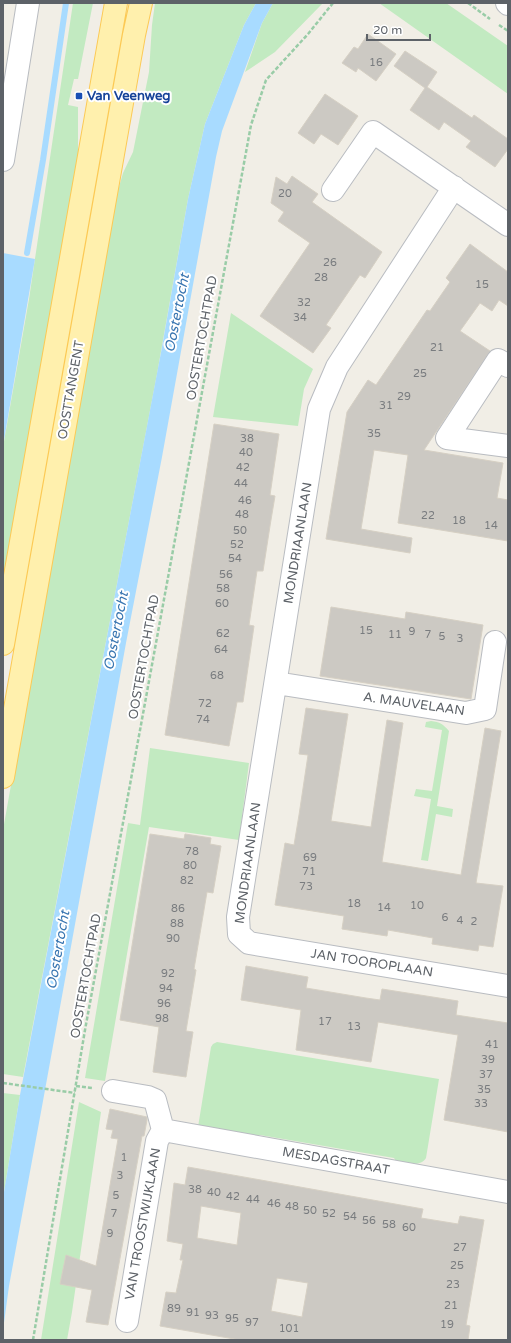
<svg xmlns="http://www.w3.org/2000/svg" width="511" height="1343" font-family="'Varela Round',sans-serif">
  <style>
    .green { fill: #c2eac1 }
    .water { fill: #a8dbff }
    .lines { fill: none; stroke-linecap: round; stroke-linejoin: round }
    .stream { stroke: #a8dbff; stroke-width: 6 }
    .building { fill: #ccc9c3; stroke: #d6d0c4; fill-rule: evenodd }
    .minor-casing { stroke: #b9bcc1; stroke-width: 24 }
    .major-casing { stroke: #fcc954; stroke-width: 24 }
    .path { stroke: #99cca7; stroke-width: 2.5; stroke-dasharray: 4 2; stroke-linecap: butt }
    .minor { stroke: #fff; stroke-width: 22 }
    .major { stroke: #fff0ad; stroke-width: 22 }
    .transit-dot { fill: #1a4fb4; stroke: #fff; stroke-width: 1.5 }
    .labels { text-anchor: middle; dominant-baseline: central; stroke-width: 4; stroke-linejoin: round; paint-order: stroke }
    .number-label { font-size: 11px; fill: #797c7f }
    .transit-label { font-size: 13px; font-weight: bold; fill: #164399; stroke: #fff; text-anchor: start }
    .street-label { font-size: 13px; fill: #5d6268; stroke: #fff }
    .water-label { font-size: 14px; font-style: italic; fill: #3976b1; stroke: #fff }
  </style>
  <rect width="100%" height="100%" fill="#f1eee6"/>
  <path class="green" d="M73,3H93L78,79H74L68,105L78,107V161L3,597V447L29,299Z
    M155,3H256L244,25L205,124L188,199L157,374L23,1077L3,1074V830L115,201L123,173L133,152L149,72L152,25Z
    M273,3H323L275,52L245,72L262,23Z
    M379,3H446L508,46V94Z
    M231,313L313,369L304,389L298,426L213,417Z
    M431,721C440,722 443,724 449,731L437,806L453,809L452,817L436,814L428,861L421,860L431,799L414,796L416,789L432,791L442,730L425,727L426,722Z
    M150,748L249,763L239,840L149,827L105,1081L85,1078L128,823L140,825Z
    M217,1042L439,1079L426,1158C420,1168 406,1162 396,1161L394,1158L260,1135L258,1136L198,1127L211,1047L213,1044Z
    M3,1093L20,1095L3,1198Z
    M79,1102L101,1112L72,1312L67,1340H41Z"/>
  <path class="water" d="M256,3H273L262,23L222,131L216,157L162,457L126,643L43,1101L9,1286L3,1330V1198L20,1095L162,347L188,199L205,124L244,25Z
    M3,253L35,259L3,446Z"/>
  <g class="lines">
    <path class="stream" d="M27,253L43,160L66,3"/>
  </g>
  <path class="building" d="M368,34L396,54L376,81L358,68L356,72L342,63L354,47L358,49Z
    M405,51L437,72L427,87L472,118L474,115L508,139V149L495,167L466,147L471,141L444,122L439,130L410,110L425,88L394,66Z
    M325,94L358,116L338,145L321,134L314,144L298,133Z
    M292,176L318,194L312,202L382,252L365,278L360,275L326,325L331,328L313,353L260,316L310,243L278,221L284,212L271,203L276,177L287,184Z
    M470,244L508,272V306L499,300L492,311L480,303L460,331L490,351L424,450L503,463L497,498L508,500V541L398,523L408,455L374,450L361,529L412,538L410,553L326,539L347,412L368,380L376,385L427,310L430,311L450,282L446,278Z
    M214,424L279,434L270,495L275,496L270,526L263,571H257L249,625L254,626L243,702H237L229,746L165,735Z
    M331,607L405,619L406,612L483,625L471,699L320,676Z
    M306,708L348,714L331,821L371,827L387,720L403,723L382,862L461,875L485,728L501,731L476,883L503,886L493,947L479,945L478,951L432,944L433,938L388,930L387,936L342,929L344,916L275,905L285,843L294,845L299,815L308,755L299,754Z
    M150,834L184,839L185,834L211,838L210,844L221,846L213,893L207,892L194,969L196,970L186,1031L193,1032L186,1077L153,1072L159,1027L120,1020Z
    M246,966L308,977L306,988L366,998L380,1000L382,989L458,1001L456,1015L508,1023V1132L444,1120L458,1035L378,1022L371,1062L296,1050L301,1010L241,1000Z
    M110,1109L147,1117V1120L144,1136H142L108,1325L86,1322L92,1290L60,1284L66,1255L96,1266L118,1139L111,1138L113,1130L106,1129Z
    M188,1167L423,1209L421,1218L458,1224L460,1216L484,1220L466,1325L470,1326L468,1340H240L160,1326L166,1292L176,1293L183,1260H180L183,1244L167,1241L174,1183L185,1185ZM201,1206L241,1213L237,1245L197,1238ZM277,1278L308,1283L302,1317L271,1311Z"/>
  <g class="lines">
    <g class="minor-casing">
      <path id="minor" d="M507,3L508,4
        M3,160L28,3
        M454,187L337,367L319,409L238,917L239,934L249,943L508,986
        M333,190L373,132L508,225
        M508,366L498,360L447,438L508,446
        M276,683L466,713L485,709L495,642
        M113,1091L148,1097L155,1100L163,1130L157,1141L127,1321
        M163,1130L508,1192"/>
    </g>
    <g class="major-casing">
      <path id="major" d="M3,644L116,3
        M3,777L134,35L141,3"/>
    </g>
    <path class="path" d="M468,3L490,19
      M499,25L508,31
      M3,1083L75,1093
      M76,1086L92,1088
      M33,1340L85,1030L251,125L266,80L308,34L333,3"/>
    <use href="#minor" class="minor"/>
    <use href="#major" class="major"/>
  </g>
  <rect class="transit-dot" x="75" y="92" width="8" height="8" rx="2"/>
  <g class="labels">
    <g class="number-label">
      <text x="376" y="62">16</text>
      <text x="285" y="193">20</text>
      <text x="330" y="262">26</text>
      <text x="321" y="277">28</text>
      <text x="482" y="284">15</text>
      <text x="304" y="302">32</text>
      <text x="300" y="317">34</text>
      <text x="437" y="347">21</text>
      <text x="420" y="373">25</text>
      <text x="404" y="396">29</text>
      <text x="386" y="405">31</text>
      <text x="374" y="433">35</text>
      <text x="247" y="438">38</text>
      <text x="246" y="452">40</text>
      <text x="243" y="467">42</text>
      <text x="241" y="483">44</text>
      <text x="245" y="500">46</text>
      <text x="242" y="514">48</text>
      <text x="428" y="515">22</text>
      <text x="459" y="520">18</text>
      <text x="491" y="525">14</text>
      <text x="240" y="530">50</text>
      <text x="237" y="544">52</text>
      <text x="235" y="558">54</text>
      <text x="226" y="574">56</text>
      <text x="223" y="588">58</text>
      <text x="222" y="603">60</text>
      <text x="366" y="630">15</text>
      <text x="412" y="631">9</text>
      <text x="223" y="633">62</text>
      <text x="395" y="634">11</text>
      <text x="428" y="634">7</text>
      <text x="442" y="636">5</text>
      <text x="460" y="638">3</text>
      <text x="221" y="649">64</text>
      <text x="217" y="675">68</text>
      <text x="205" y="703">72</text>
      <text x="203" y="719">74</text>
      <text x="192" y="851">78</text>
      <text x="310" y="857">69</text>
      <text x="190" y="865">80</text>
      <text x="309" y="871">71</text>
      <text x="187" y="880">82</text>
      <text x="306" y="886">73</text>
      <text x="354" y="903">18</text>
      <text x="417" y="905">10</text>
      <text x="384" y="907">14</text>
      <text x="178" y="908">86</text>
      <text x="445" y="917">6</text>
      <text x="460" y="920">4</text>
      <text x="474" y="921">2</text>
      <text x="177" y="923">88</text>
      <text x="173" y="938">90</text>
      <text x="168" y="973">92</text>
      <text x="166" y="988">94</text>
      <text x="164" y="1003">96</text>
      <text x="162" y="1018">98</text>
      <text x="325" y="1021">17</text>
      <text x="354" y="1026">13</text>
      <text x="492" y="1044">41</text>
      <text x="488" y="1059">39</text>
      <text x="486" y="1074">37</text>
      <text x="484" y="1089">35</text>
      <text x="481" y="1103">33</text>
      <text x="124" y="1157">1</text>
      <text x="120" y="1175">3</text>
      <text x="195" y="1189">38</text>
      <text x="214" y="1192">40</text>
      <text x="116" y="1195">5</text>
      <text x="233" y="1196">42</text>
      <text x="253" y="1199">44</text>
      <text x="274" y="1203">46</text>
      <text x="292" y="1206">48</text>
      <text x="310" y="1210">50</text>
      <text x="114" y="1213">7</text>
      <text x="329" y="1213">52</text>
      <text x="350" y="1216">54</text>
      <text x="369" y="1220">56</text>
      <text x="389" y="1224">58</text>
      <text x="409" y="1227">60</text>
      <text x="110" y="1233">9</text>
      <text x="460" y="1247">27</text>
      <text x="457" y="1265">25</text>
      <text x="453" y="1284">23</text>
      <text x="451" y="1305">21</text>
      <text x="174" y="1308">89</text>
      <text x="193" y="1312">91</text>
      <text x="212" y="1315">93</text>
      <text x="232" y="1318">95</text>
      <text x="252" y="1322">97</text>
      <text x="447" y="1324">19</text>
      <text x="289" y="1328">101</text>
    </g>
    <g class="transit-label">
      <text x="87" y="96">Van Veenweg</text>
    </g>
    <g class="street-label">
      <text transform="translate(202 338) rotate(-80)">OOSTERTOCHTPAD</text>
      <text transform="translate(71 390) rotate(-80)">OOSTTANGENT</text>
      <text transform="translate(298 543) rotate(-81)">MONDRIAANLAAN</text>
      <text transform="translate(144 657) rotate(-80)">OOSTERTOCHTPAD</text>
      <text transform="translate(414 704) rotate(8)">A. MAUVELAAN</text>
      <text transform="translate(248 863) rotate(-82)">MONDRIAANLAAN</text>
      <text transform="translate(372 963) rotate(9)">JAN TOOROPLAAN</text>
      <text transform="translate(86 976) rotate(-80)">OOSTERTOCHTPAD</text>
      <text transform="translate(336 1161) rotate(10)">MESDAGSTRAAT</text>
      <text transform="translate(143 1224) rotate(-80)">VAN TROOSTWIJKLAAN</text>
    </g>
    <g class="water-label">
      <text transform="translate(177 313) rotate(-79)">Oostertocht</text>
      <text transform="translate(116 631) rotate(-79)">Oostertocht</text>
      <text transform="translate(58 950) rotate(-80)">Oostertocht</text>
    </g>
  </g>
  <rect width="511" height="1343" fill="none" stroke="#5d6268" stroke-width="8"/>
  <path d="M367 34v6h63v-6" fill="none" stroke="#5d6268" stroke-width="2"/>
  <text x="373" y="34" font-size="12" fill="#5d6268" stroke="#ffffff" stroke-width="3" paint-order="stroke">20 m</text>
</svg>
